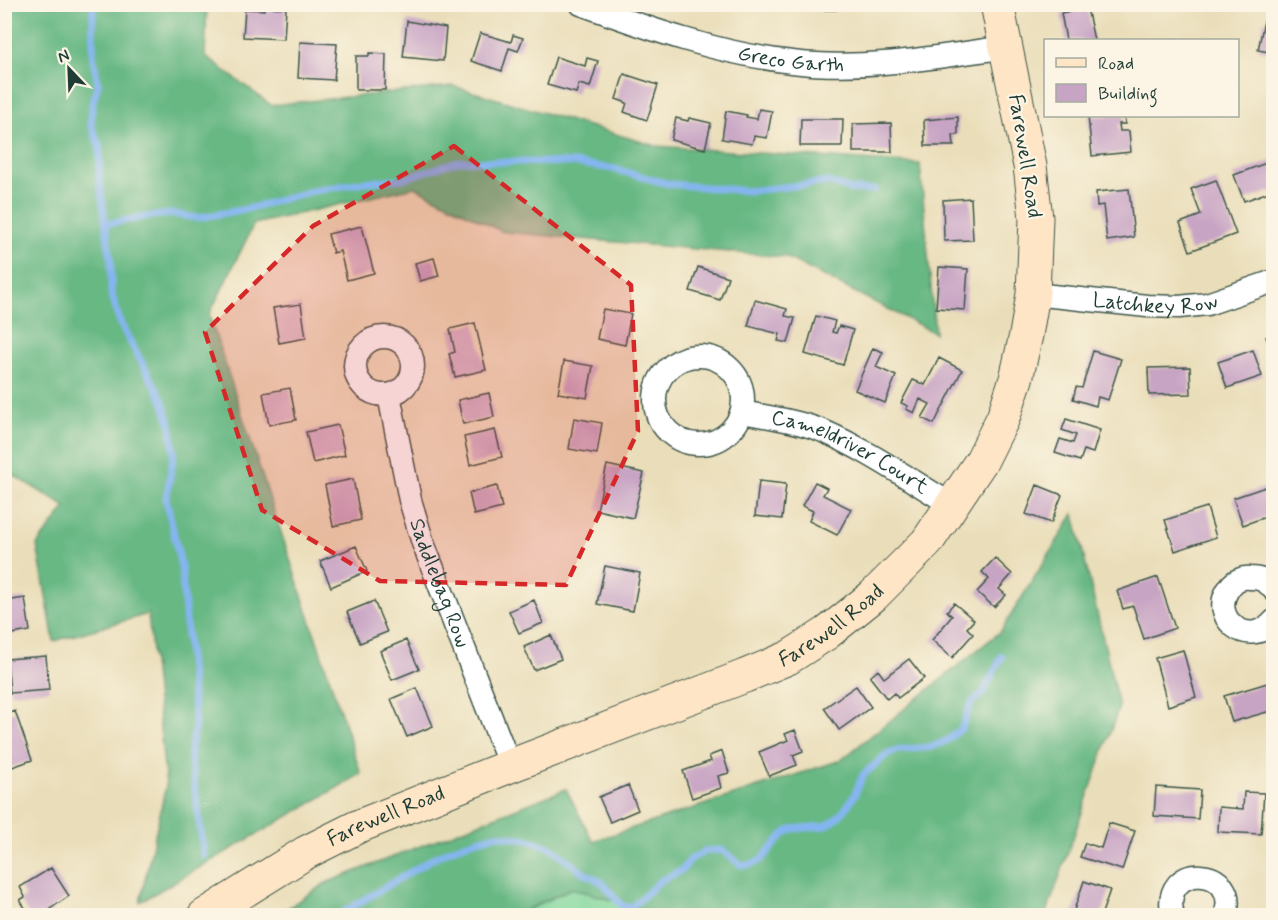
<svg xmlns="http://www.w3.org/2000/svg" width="1278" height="920" font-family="Mynerve,sans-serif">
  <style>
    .green { fill: #80d79c; stroke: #508a68; stroke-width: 1.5 }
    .forest { fill: #68b884; stroke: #447a5c; stroke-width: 1.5 }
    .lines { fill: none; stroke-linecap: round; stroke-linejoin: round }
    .stream { stroke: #85b5f0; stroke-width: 7 }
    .building { fill: #c8a4c4 }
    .street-casing { stroke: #3d5548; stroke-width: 25 }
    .secondary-casing { stroke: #3d5548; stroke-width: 35 }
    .street { stroke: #fff; stroke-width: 22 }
    .secondary { stroke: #fee5c5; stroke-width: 33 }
    .marked { fill: #d62828; fill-opacity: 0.2; stroke: #d62828; stroke-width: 4.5; stroke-dasharray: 12 8; stroke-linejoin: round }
    .labels { text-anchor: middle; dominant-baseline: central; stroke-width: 4.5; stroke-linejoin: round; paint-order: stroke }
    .street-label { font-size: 21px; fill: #1f3d34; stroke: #fcf5e5 }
  </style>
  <rect width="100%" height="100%" fill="#fcf5e5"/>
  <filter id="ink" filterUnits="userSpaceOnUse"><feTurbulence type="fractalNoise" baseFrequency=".0167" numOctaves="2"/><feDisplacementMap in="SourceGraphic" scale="12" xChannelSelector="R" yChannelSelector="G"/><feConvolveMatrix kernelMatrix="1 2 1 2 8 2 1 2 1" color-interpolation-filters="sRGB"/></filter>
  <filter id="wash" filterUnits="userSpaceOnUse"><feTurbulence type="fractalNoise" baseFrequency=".008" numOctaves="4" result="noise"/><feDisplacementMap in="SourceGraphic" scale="24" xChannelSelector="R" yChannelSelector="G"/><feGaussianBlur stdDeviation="1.35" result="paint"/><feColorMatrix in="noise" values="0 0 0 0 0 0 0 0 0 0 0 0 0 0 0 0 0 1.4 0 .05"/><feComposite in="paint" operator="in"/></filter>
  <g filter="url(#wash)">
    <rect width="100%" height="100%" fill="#eadeba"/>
    <path class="green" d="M572,888L662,915L516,916Z"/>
    <path class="forest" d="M4,5H207L205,56L271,105L453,86L656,146L920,164L935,333L786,257L503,232L415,187L254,224L209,315L361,774L140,902L166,786L148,614L54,641L37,545L66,507L5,470Z
      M1074,514L1119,707L1046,915H662L572,888L516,915H277L326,883L566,789L593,841L841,760L1001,631Z"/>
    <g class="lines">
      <path class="stream" d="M93,4V57L98,84L92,105L91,125L100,148L99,177L111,262V292L121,325L162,399L171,426L174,453L166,499L181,566L195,725L190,753L204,856
        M106,224L150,216L173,214L197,218L247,209L308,192L364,182L403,179L458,161L573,163L614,169L669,184L749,191L829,182L851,190H875
        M337,916L437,856L464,844L496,835L527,839L552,848L581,871L603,883L622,906L632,907L660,881L682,870L691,859L706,851L722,850L741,865H749L761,860L784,834L792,829L825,826L834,821L844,811L854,796L863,775L887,754L897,750L932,747L946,741L961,729L972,702L983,693L1002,656"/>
    </g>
    <g id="blocks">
      <path class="building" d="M786,4H818V6L786,8Z
        M824,5H836V10H824Z
        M264,7L286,8L284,39L243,37L245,9L264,10Z
        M1087,8L1094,40H1066L1061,13Z
        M407,21L446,28L443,61L403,57Z
        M1264,21L1274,23V53L1258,50Z
        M480,33L511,42L513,35L523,38L518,51L509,48L502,71L471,61Z
        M300,42L337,44L334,80L298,78Z
        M369,53L386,54L385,90H356V56H369Z
        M556,57L585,66L587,58L598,61L590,87L579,84L576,93L547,85Z
        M624,74L658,85L647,120L624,112L627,103L616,99Z
        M759,109L772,111L767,138L754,136L752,144L722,139L726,111L747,115L746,117L757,119Z
        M1088,116H1124L1125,124H1119L1120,131H1129L1131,152L1092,156Z
        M958,117V135H953L954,146H925L924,120Z
        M676,118L688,121L689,118L711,123L705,149L671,140Z
        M801,119H843L842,146H800Z
        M891,123L892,152H853V124Z
        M1274,160V190L1244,201L1234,175Z
        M1216,180L1236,234L1190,251L1180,223L1201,215L1191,189Z
        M1129,189L1134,237L1107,241L1103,205L1097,206L1096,192Z
        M971,198L973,240L944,241L943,200Z
        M362,226L374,273L347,280L340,251L333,253L328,234Z
        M434,258L439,276L420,281L415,263Z
        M698,267L728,277L720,300L690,291Z
        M939,267L968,269L965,310L936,308Z
        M755,300L787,309L785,316L795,318L788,343L778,341L780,334L748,326Z
        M301,304L306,338L279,343L273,308Z
        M603,309L631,314L625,345L597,339Z
        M816,316L835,321L832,332L836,333L839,326L853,330L843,365L805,354Z
        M475,323L486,370L455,377L449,354L455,352L450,329Z
        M1274,334V356H1273L1266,337Z
        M873,348L883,352L876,367L896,376L885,403L855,390Z
        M1253,350L1262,376L1227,388L1218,362Z
        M1093,351L1121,359L1108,400L1098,397L1096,406L1073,399L1076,387L1082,388Z
        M939,358L962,370L934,424L922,418L930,404L920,399L914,413L906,409L908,406L901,403L913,380L925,385Z
        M564,361L593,366L587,398L558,393Z
        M1190,367L1191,394L1149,395L1148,368Z
        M290,388L296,420L269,425L263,393Z
        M489,393L494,417L463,424L458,400Z
        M574,418L602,423L597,454L569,449Z
        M1066,419L1100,430L1093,453L1084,450L1080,461L1055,453L1060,439L1073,443L1076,435L1062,430Z
        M338,425L345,455L313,463L306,432Z
        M495,430L502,457L470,465L464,437Z
        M607,465L644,473L633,518L597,510Z
        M353,479L361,520L333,526L325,485Z
        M759,481L786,484L782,519L755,516Z
        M815,482L827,488L823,495L851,509L837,535L809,521L813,511L802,506Z
        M1274,484V514L1243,525L1233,498Z
        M1037,485L1062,495L1051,523L1026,514Z
        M497,486L502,508L474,515L469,493Z
        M1207,507L1216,537L1175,551L1165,520Z
        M356,546L367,571L331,587L320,561Z
        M995,558L1012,574L999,589L1006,595L994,607L977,592L989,579L982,572Z
        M605,566L640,573L633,611L597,604Z
        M1158,577L1175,628L1144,639L1133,606L1123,609L1117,591Z
        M25,598L30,631L6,635L5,601Z
        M534,600L543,623L519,633L509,611Z
        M374,601L387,632L360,643L347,612Z
        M954,603L974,620L967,628L973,634L952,658L932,640L952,616L947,611Z
        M551,635L561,659L534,670L524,647Z
        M406,640L419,669L392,680L380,651Z
        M1183,650L1196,697L1168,706L1155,658Z
        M46,656L49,690L10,693L7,659Z
        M909,659L924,678L898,698L894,693L887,699L870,677L878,670L884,678Z
        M1274,681V710L1232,722L1224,696Z
        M856,686L871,707L839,730L824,708Z
        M417,688L433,726L407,737L391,699Z
        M15,711L32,760L4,770V715Z
        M795,730L803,751L793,755L797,765L769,776L759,752L788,740L785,734Z
        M722,751L729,773L718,776L721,788L692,798L683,771L711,761L709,756Z
        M628,785L638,810L610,822L599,797Z
        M1156,787L1200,790L1198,819L1154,816Z
        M1244,792L1264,793L1261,834L1218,832L1219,807L1243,809Z
        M1109,823L1135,831L1122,870L1080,857L1085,843L1101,848Z
        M51,868L69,896L50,909L54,916H30L20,900L25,897L20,887Z
        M1084,881L1110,890L1101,916H1072Z"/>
    </g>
  </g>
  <g filter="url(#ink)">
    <use href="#blocks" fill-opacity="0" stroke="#3d5548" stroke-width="1.5"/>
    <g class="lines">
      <g class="street-casing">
        <g id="street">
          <path id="s1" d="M581,4C649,29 720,54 792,62C864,71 935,57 1006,47"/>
          <path id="s2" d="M1033,294L1147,306L1179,307L1207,304L1274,281"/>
          <circle cx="384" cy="366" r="29"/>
          <circle cx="699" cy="400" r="44"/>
          <path id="s3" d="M389,395L410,500L423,543L510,766"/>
          <path id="s4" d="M742,412C769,417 798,421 823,431C869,451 910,480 952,505"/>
          <path d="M1274,590C1267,581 1261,578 1250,578C1242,577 1234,581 1230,587C1207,616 1248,651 1274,621"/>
          <path d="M1173,916C1158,860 1243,865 1225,916"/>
        </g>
      </g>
      <g class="secondary-casing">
        <g id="secondary">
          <path id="s5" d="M204,916L305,853L357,827L510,766L745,676L788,658L827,633L873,596L927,542L982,460L1003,418L1016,379L1026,335L1033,294L1036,218L1030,166L997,4"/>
        </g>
      </g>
      <use href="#street" class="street"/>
      <use href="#secondary" class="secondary"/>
    </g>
  </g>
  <path class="marked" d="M454,146L631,285L638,431L566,585L380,581L262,510L205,332L313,226Z"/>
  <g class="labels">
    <g class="street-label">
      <text stroke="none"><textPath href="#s1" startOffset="218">Greco Garth</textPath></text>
      <text transform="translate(1025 156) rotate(81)">Farewell Road</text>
      <text stroke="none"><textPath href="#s2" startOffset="123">Latchkey Row</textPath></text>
      <text stroke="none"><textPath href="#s4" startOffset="116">Cameldriver Court</textPath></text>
      <text stroke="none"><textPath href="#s3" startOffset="195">Saddlebag Row</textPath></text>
      <text stroke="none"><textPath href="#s5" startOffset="694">Farewell Road</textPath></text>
      <text stroke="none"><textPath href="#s5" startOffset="208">Farewell Road</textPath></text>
    </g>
  </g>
  <rect width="1278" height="920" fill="none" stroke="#fcf5e5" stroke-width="24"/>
  <rect x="1044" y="39" width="195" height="78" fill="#fcf5e5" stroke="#a4ab9e" stroke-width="1.5"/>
  <rect x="1056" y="58" width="30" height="9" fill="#fee5c5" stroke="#a4ab9e" stroke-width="1.5"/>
  <text x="1098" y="69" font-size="18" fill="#1f3d34">Road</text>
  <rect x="1056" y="84" width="30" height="18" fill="#c8a4c4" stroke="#a4ab9e" stroke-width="1.5"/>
  <text x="1098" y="99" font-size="18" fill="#1f3d34">Building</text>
  <g transform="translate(69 69) rotate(337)" stroke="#fcf5e5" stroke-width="4.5" paint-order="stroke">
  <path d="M0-4.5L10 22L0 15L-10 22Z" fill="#1f3d34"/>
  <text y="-9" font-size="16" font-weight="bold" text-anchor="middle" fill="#1f3d34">N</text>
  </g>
</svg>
